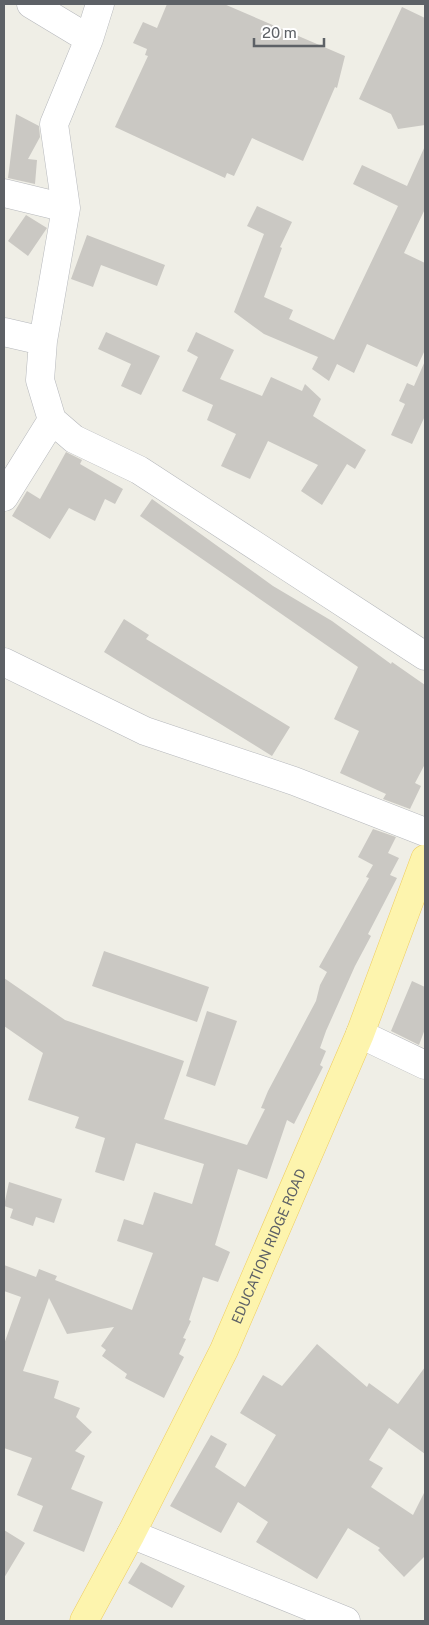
<svg xmlns="http://www.w3.org/2000/svg" width="429" height="1625" font-family="'Public Sans',sans-serif">
  <style>
    .building { fill: #cac8c3 }
    .lines { fill: none; stroke-linecap: round; stroke-linejoin: round }
    .minor-casing { stroke: #b6b8bc; stroke-width: 29 }
    .major-casing { stroke: #efcd5f; stroke-width: 29 }
    .minor { stroke: #fff; stroke-width: 28 }
    .major { stroke: #fdf4ad; stroke-width: 28 }
    .labels { text-anchor: middle; dominant-baseline: central; stroke-width: 4.5; stroke-linejoin: round; paint-order: stroke }
    .street-label { font-size: 14px; fill: #5d6166; stroke: #fff }
  </style>
  <rect width="100%" height="100%" fill="#efeee6"/>
  <path class="building" d="M167,4H224L345,56L337,88L335,87L303,161L252,138L234,176L227,173L225,178L115,127L148,56L145,55L147,49L133,43L143,22L157,28Z
    M402,7L425,18V125L398,129L391,114L359,99Z
    M16,114L39,126L40,137L28,159L37,160L35,184L8,178Z
    M425,146V209L404,253L425,263V350L417,367L367,344L354,373L337,364L329,381L312,369L318,357L264,334L234,312L264,234L247,226L257,206L292,222L280,247L282,248L264,297L293,310L289,319L334,340L398,206L353,184L362,165L407,186Z
    M26,215L47,228L28,256L8,241Z
    M87,235L165,265L157,286L101,265L93,287L71,279Z
    M106,332L160,356L141,395L121,386L131,364L98,349Z
    M196,332L234,350L220,379L262,396L271,377L302,391L305,384L321,399L313,416L366,450L355,469L347,464L322,505L301,491L318,465L268,441L250,479L221,466L236,434L207,420L213,405L182,391L198,357L187,351Z
    M425,361V416L412,444L391,435L405,404L399,401L407,383L414,386Z
    M66,452L82,460L80,464L123,489L115,504L105,499L95,521L69,508L50,539L12,516L27,491L40,499Z
    M152,499L273,586L332,621L391,664L392,662L425,685V764L415,783L421,786L410,809L383,799L386,794L340,773L359,731L334,719L358,667L140,516Z
    M124,619L149,635L146,639L290,727L272,756L104,652Z
    M373,829L396,837L388,853L399,858L390,875L397,878L368,934L371,936L355,966L326,1031L320,1048L326,1051L320,1065L323,1067L294,1124L287,1120L267,1179L238,1169L215,1245L230,1252L218,1282L203,1277L189,1320L191,1321L183,1338L186,1339L179,1354L184,1357L164,1398L125,1378L127,1374L102,1356L106,1350L101,1346L114,1327L67,1334L49,1298L23,1371L59,1381L54,1398L80,1408L76,1417L92,1432L75,1451L85,1456L71,1489L103,1502L84,1552L33,1531L43,1506L17,1495L32,1458L4,1448V1344L21,1297L4,1291V1265L36,1277L39,1269L57,1276L55,1280L132,1310L153,1253L117,1241L124,1219L143,1225L154,1192L192,1204L204,1164L136,1143L124,1181L95,1172L105,1138L75,1128L79,1117L28,1100L43,1053L4,1026V978L65,1020L184,1061L164,1119L247,1145L265,1109L261,1108L268,1091L316,1001L320,985L327,972L319,967L369,878L366,877L373,865L358,857Z
    M104,951L209,987L197,1022L92,986Z
    M412,981L425,987V1029L419,1045L391,1031Z
    M207,1011L237,1021L215,1086L186,1076Z
    M9,1182L62,1199L54,1223L36,1217L33,1226L10,1218L13,1209L4,1206Z
    M317,1344L367,1387L369,1383L398,1404L425,1367V1454L389,1428L369,1460L383,1468L371,1487L413,1515L425,1491V1556L404,1577L378,1550L380,1548L348,1528L317,1579L256,1542L268,1522L238,1502L221,1533L170,1506L211,1435L227,1444L215,1467L245,1487L276,1435L240,1413L263,1375L282,1386Z
    M4,1530L25,1543L4,1578Z
    M141,1562L185,1586L172,1608L128,1583Z"/>
  <g class="lines">
    <g class="minor-casing">
      <path id="minor" d="M31,4L89,39
        M100,4L89,39L54,124L66,208L43,341L40,380L52,420L74,439L139,470L425,656
        M4,193L66,208
        M4,332L43,341
        M4,497L52,420
        M4,662L145,731L294,781L425,832
        M360,1034L425,1065
        M131,1534L346,1621"/>
    </g>
    <g class="major-casing">
      <g id="major">
        <path id="s1" d="M84,1621L131,1534L224,1350L360,1034L425,859"/>
      </g>
    </g>
    <use href="#minor" class="minor"/>
    <use href="#major" class="major"/>
  </g>
  <g class="labels">
    <g class="street-label">
      <text stroke="none"><textPath href="#s1" startOffset="418">EDUCATION RIDGE ROAD</textPath></text>
    </g>
  </g>
  <rect width="429" height="1625" fill="none" stroke="#5d6166" stroke-width="10"/>
  <path d="M254 38v8h70v-8" fill="none" stroke="#5d6166" stroke-width="2.5"/>
  <text x="262" y="38" font-size="15" fill="#5d6166" stroke="#ffffff" stroke-width="4" paint-order="stroke">20 m</text>
</svg>
